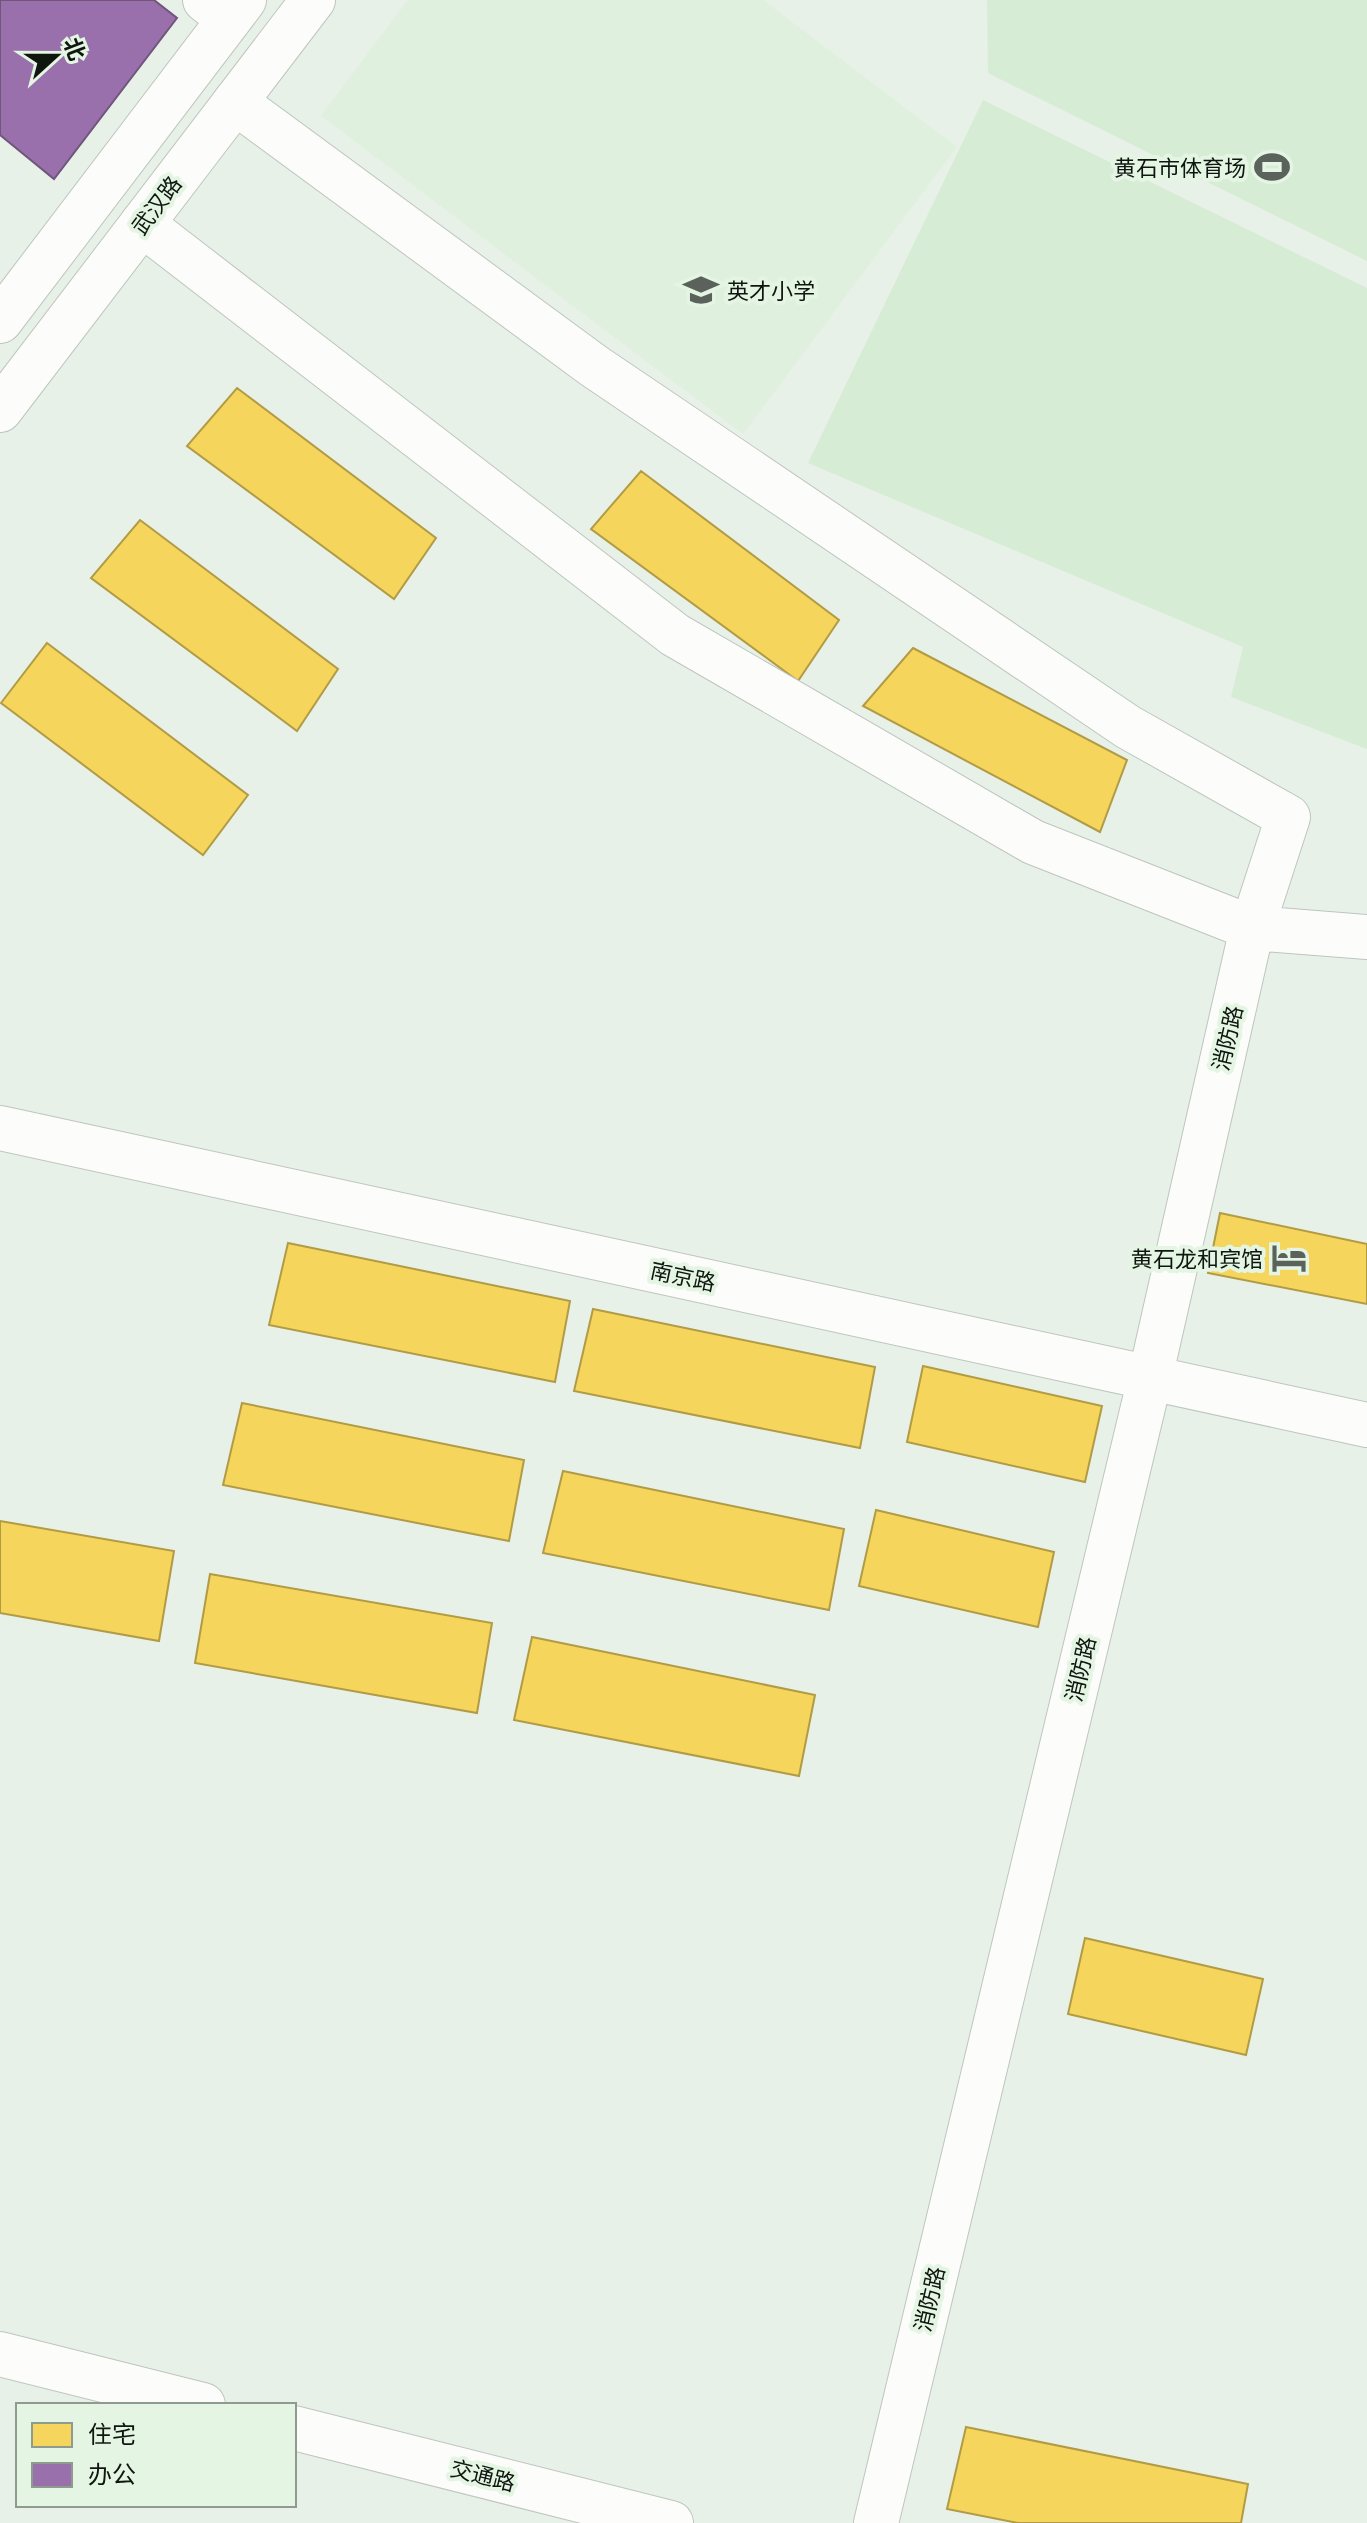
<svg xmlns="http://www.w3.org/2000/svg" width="1367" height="2523" font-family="Commissioner,'Noto Sans SC',sans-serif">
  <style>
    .built { fill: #dff0de }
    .green { fill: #d6ecd4 }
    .homes { fill: #f6d55c; stroke: #b19b45; stroke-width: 2 }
    .offices { fill: #9970ab; stroke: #70557c; stroke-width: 2 }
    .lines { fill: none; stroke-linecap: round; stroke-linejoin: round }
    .minor-casing { stroke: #bec5be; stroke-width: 46 }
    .major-casing { stroke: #bec5be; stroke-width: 46 }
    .minor { stroke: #fcfdfb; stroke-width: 44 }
    .major { stroke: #fcfdfb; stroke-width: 44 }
    .labels { text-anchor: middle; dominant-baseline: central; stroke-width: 8; stroke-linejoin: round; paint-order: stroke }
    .poi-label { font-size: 22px; fill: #0f150f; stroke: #e4f5e3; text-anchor: end }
    .street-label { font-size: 22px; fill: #0f150f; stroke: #e4f5e3 }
  </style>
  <rect width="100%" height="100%" fill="#e8f1e7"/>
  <path class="built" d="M408,0H763L957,147L743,434L321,116Z"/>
  <path class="green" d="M987,0H1367V261L988,73Z
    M983,100L1367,288V749L1231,697L1243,647L808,463Z"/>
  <path class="homes" d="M237,388L436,538L394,599L187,446Z
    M641,471L839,620L798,681L591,529Z
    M140,520L338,669L297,731L91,578Z
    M47,643L248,795L203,855L1,703Z
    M913,648L1127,760L1100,832L863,706Z
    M1220,1213L1367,1244V1304L1208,1273Z
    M288,1243L570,1301L555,1382L269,1325Z
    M593,1309L875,1367L860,1448L574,1391Z
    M923,1366L1102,1406L1085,1482L907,1442Z
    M242,1403L524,1460L509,1541L223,1485Z
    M563,1471L844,1529L829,1610L543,1553Z
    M876,1510L1054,1552L1038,1627L859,1586Z
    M0,1521L174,1551L159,1641L0,1613Z
    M210,1574L492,1623L477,1713L195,1663Z
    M532,1637L815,1695L799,1776L514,1720Z
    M1085,1938L1263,1979L1246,2055L1068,2014Z
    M966,2427L1248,2484L1241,2523H1018L947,2509Z"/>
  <path class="offices" d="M0,0H154L177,18L54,179L0,135Z"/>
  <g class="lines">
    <g class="minor-casing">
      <path id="minor" d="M205,0L229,19
        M235,102L594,366L1128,727L1288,817L1252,928L1150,1378L876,2523
        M142,224L675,635L1033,842L1252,928L1367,937
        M0,1128L1367,1425
        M0,2354L203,2405
        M294,2428L671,2523"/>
    </g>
    <g class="major-casing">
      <path id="major" d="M0,321L244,0
        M0,410L313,0"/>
    </g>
    <use href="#minor" class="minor"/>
    <use href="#major" class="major"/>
  </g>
  <defs>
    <g id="stadium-bare" transform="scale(2.76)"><path d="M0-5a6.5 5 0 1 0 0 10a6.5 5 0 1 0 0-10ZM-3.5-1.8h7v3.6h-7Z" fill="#5b625b" stroke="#e4f5e3" stroke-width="2.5" paint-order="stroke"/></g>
    <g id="school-bare" transform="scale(2.76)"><path d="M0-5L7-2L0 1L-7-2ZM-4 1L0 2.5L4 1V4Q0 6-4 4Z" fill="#5b625b" stroke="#e4f5e3" stroke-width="2.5" paint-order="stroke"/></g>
    <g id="hotel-bare" transform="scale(2.76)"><path d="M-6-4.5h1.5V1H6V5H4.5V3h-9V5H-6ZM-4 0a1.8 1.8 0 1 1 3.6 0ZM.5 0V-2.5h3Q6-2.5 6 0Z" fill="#5b625b" stroke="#e4f5e3" stroke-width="2.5" paint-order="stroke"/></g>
  </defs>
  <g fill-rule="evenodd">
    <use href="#stadium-bare" x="1272" y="167"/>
    <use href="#school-bare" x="701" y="290"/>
    <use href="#hotel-bare" x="1289" y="1258"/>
  </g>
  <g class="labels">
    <g class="poi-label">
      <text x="1246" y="167">黄石市体育场</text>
      <text x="727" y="290" text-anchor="start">英才小学</text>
      <text x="1263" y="1258">黄石龙和宾馆</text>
    </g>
    <g class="street-label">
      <text transform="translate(156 205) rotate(-53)">武汉路</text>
      <text transform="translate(1227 1038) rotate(-77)">消防路</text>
      <text transform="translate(683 1276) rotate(12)">南京路</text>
      <text transform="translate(1080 1669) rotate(-77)">消防路</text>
      <text transform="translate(929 2299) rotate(-77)">消防路</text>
      <text transform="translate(483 2475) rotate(14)">交通路</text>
    </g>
  </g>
  <rect x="16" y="2403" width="280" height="104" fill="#e4f5e3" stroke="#8f9b8e" stroke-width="2"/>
  <rect x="32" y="2423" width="40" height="24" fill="#f6d55c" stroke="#8f9b8e" stroke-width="2"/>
  <text x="88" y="2443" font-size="24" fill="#0f150f">住宅</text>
  <rect x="32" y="2463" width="40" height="24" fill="#9970ab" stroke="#8f9b8e" stroke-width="2"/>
  <text x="88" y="2483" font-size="24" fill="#0f150f">办公</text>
  <g transform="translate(56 56) rotate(69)" stroke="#e4f5e3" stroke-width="6" paint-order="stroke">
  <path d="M0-6L14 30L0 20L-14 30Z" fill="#0f150f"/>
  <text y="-12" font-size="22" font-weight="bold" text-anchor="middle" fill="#0f150f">北</text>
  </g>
</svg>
